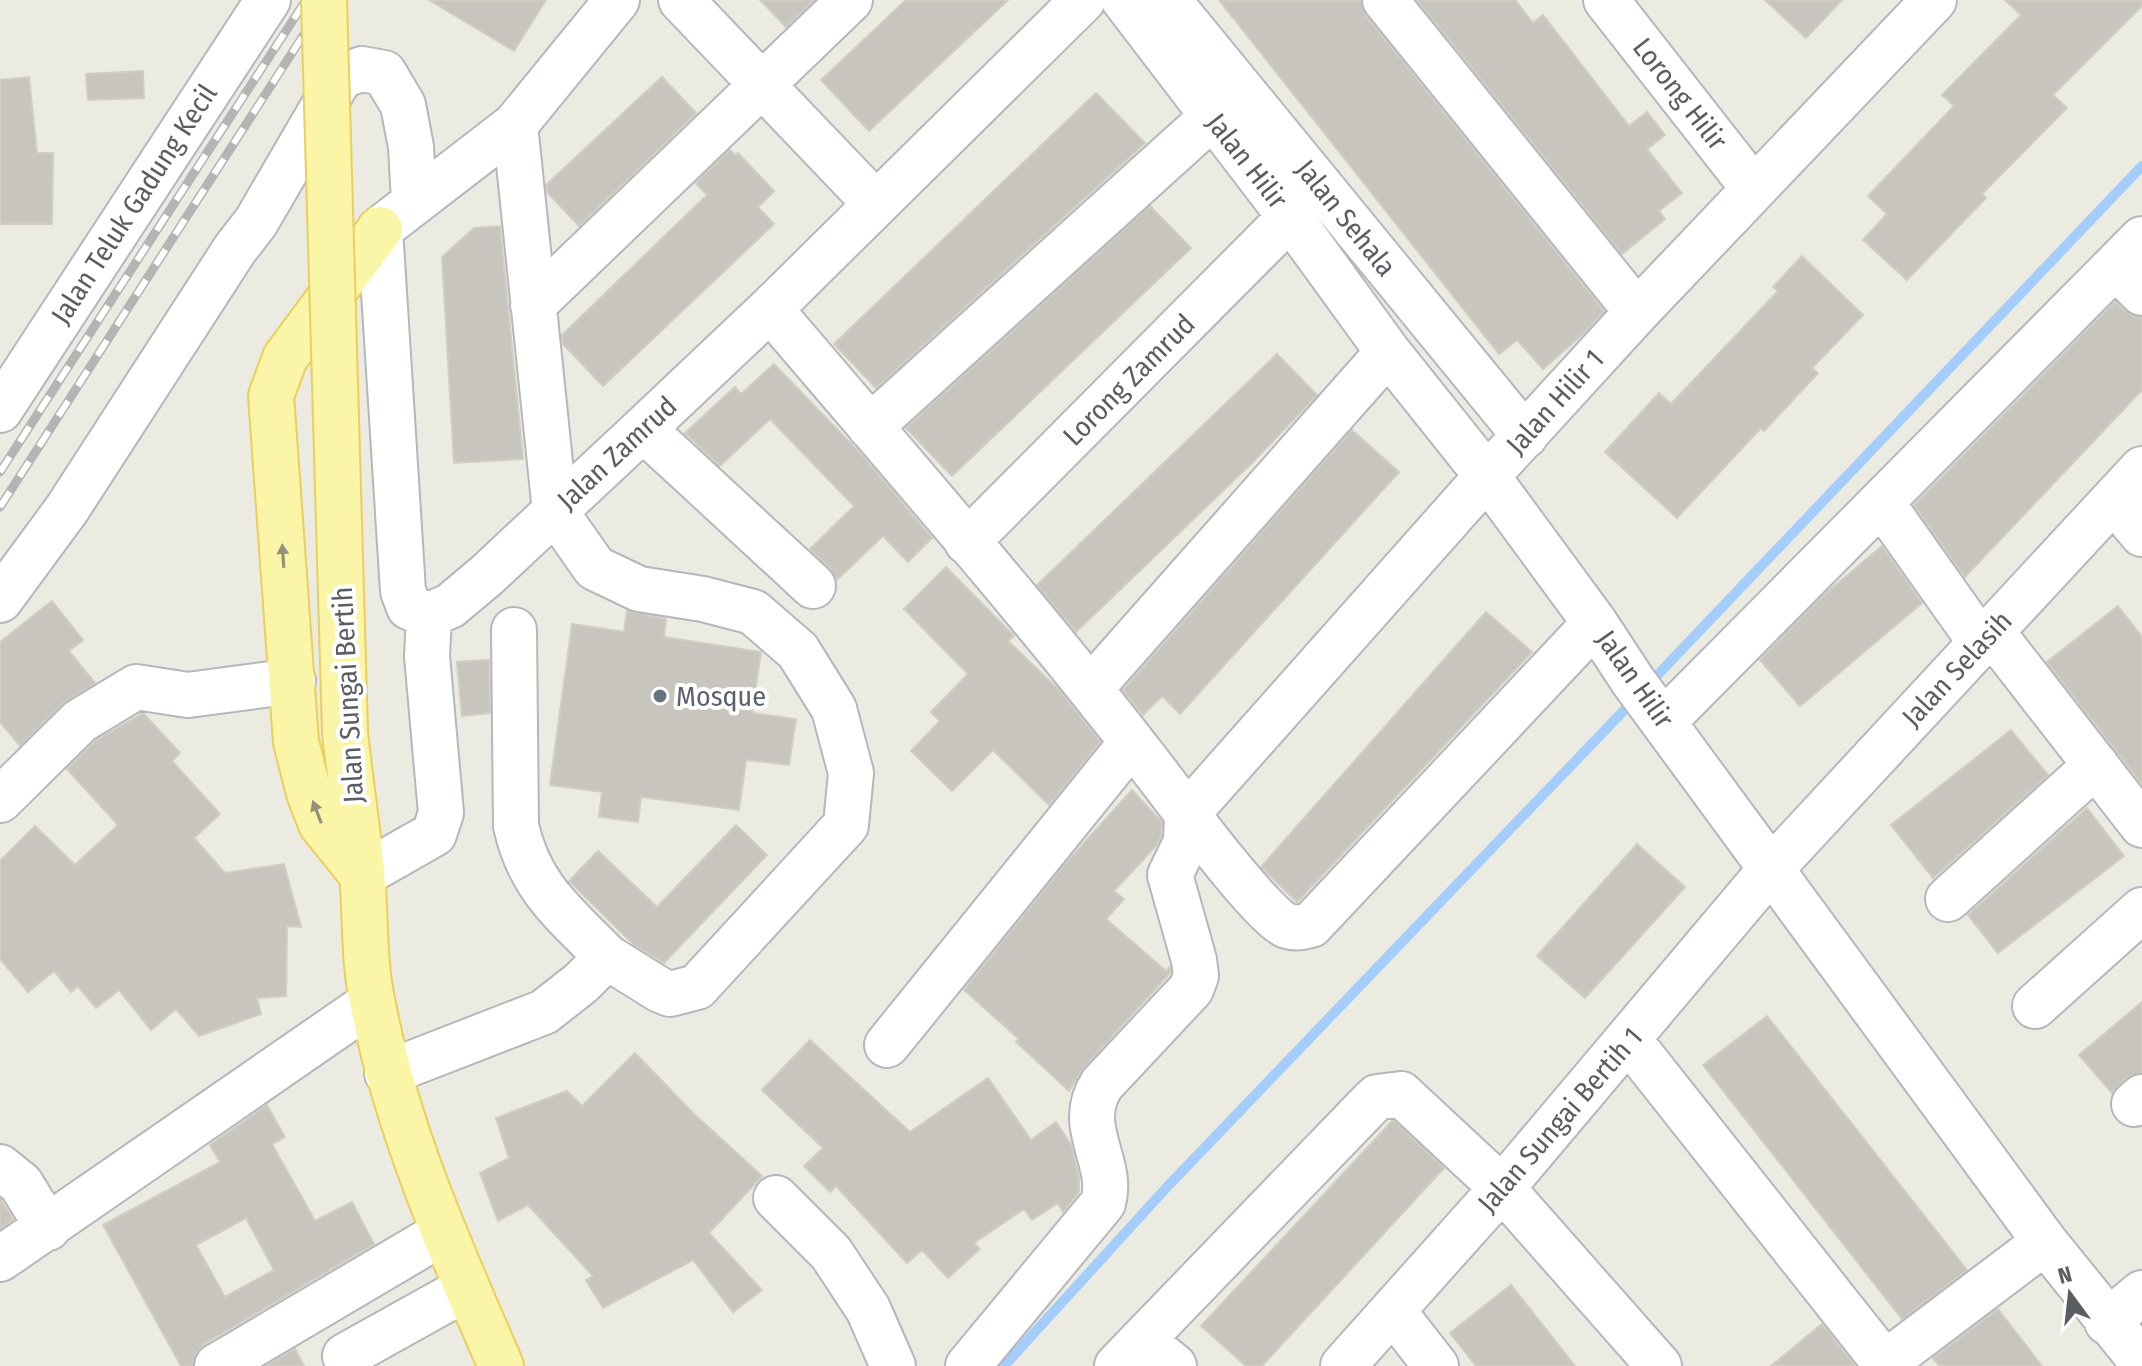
<svg xmlns="http://www.w3.org/2000/svg" width="2142" height="1366" font-family="'Fira Sans Condensed',sans-serif">
  <style>
    .lines { fill: none; stroke-linecap: round; stroke-linejoin: round }
    .stream { stroke: #a4cdfb; stroke-width: 10 }
    .building { fill: #c8c5bf; stroke: #d1cdc0; stroke-width: 2; fill-rule: evenodd }
    .minor-casing { stroke: #b4b7bc; stroke-width: 48 }
    .major-casing { stroke: #eacf5d; stroke-width: 48 }
    .minor { stroke: #fff; stroke-width: 44 }
    .major { stroke: #fbf5a8; stroke-width: 44 }
    .rail-casing { stroke: #b3b4b4; stroke-width: 9 }
    .rail { stroke: #fff; stroke-width: 6; stroke-dasharray: 18; stroke-linecap: butt }
    .major-bridge-casing { stroke: #eacf5d; stroke-width: 48; stroke-linecap: butt }
    .major-bridge { stroke: #fbf5a8; stroke-width: 44 }
    .oneway { fill: #92927a }
    .worship-dot { fill: #6b7280; stroke: #fff; stroke-width: 3 }
    .labels { text-anchor: middle; dominant-baseline: central; stroke-width: 8; stroke-linejoin: round; paint-order: stroke }
    .street-label { font-size: 28px; fill: #5a5d62; stroke: #fff }
    .worship-label { font-size: 28px; fill: #5b616d; stroke: #fff; text-anchor: start }
  </style>
  <rect width="100%" height="100%" fill="#ecebe2"/>
  <g class="lines">
    <path class="stream" d="M1647,686L2142,166
      M1004,1366L1167,1187L1633,701"/>
  </g>
  <path class="building" d="M429,0H546L514,51Z
    M760,0H814L786,27Z
    M906,0H1008L869,131L821,80Z
    M1219,0H1361L1366,16L1604,311L1584,333L1543,369L1517,340L1499,354Z
    M1417,0H1515L1533,23L1543,15L1629,126L1647,112L1665,135L1647,149L1682,193L1659,211L1665,219L1622,254Z
    M1765,0H1842L1806,38Z
    M2005,0H2142V6L2053,95L2067,108L1982,194L1986,198L1907,280L1863,240L1887,214L1868,196L1954,106L1942,95L2021,15Z
    M143,71L144,98L88,100L86,74Z
    M29,77L37,153H53L52,224H0V80Z
    M662,77L696,113L579,226L547,192L546,185Z
    M1096,93L1145,143L876,388L834,344Z
    M730,150L735,155L738,153L774,191L758,207L774,224L603,386L563,344L562,335L707,195L696,183Z
    M1150,206L1191,248L952,476L906,428Z
    M500,226L523,459L454,463L442,257L474,228Z
    M1802,256L1863,315L1812,368L1818,373L1764,431L1761,428L1677,518L1605,452L1659,393L1671,404L1778,291L1773,287Z
    M2115,302L2125,311L2135,317H2142V390L1965,577L1914,505Z
    M1277,354L1317,395L1253,462L1076,632L1037,585Z
    M774,364L862,455L932,538L908,562L883,536L837,580L830,568L810,549L854,506L770,419L720,466L685,433L735,387L741,394Z
    M1352,430L1399,472L1180,714L1162,696L1143,715L1123,690Z
    M1882,546L1922,603L1800,706L1760,660L1825,594Z
    M946,567L1014,636L1008,641L1059,690L1100,742L1049,805L993,750L952,791L911,751L940,721L931,712L968,674L904,609Z
    M52,601L83,640L69,651L95,683L63,703L20,746L0,722V642Z
    M2118,606L2142,637V784L2047,662Z
    M627,611L666,619L664,637L761,652L752,713L796,719L789,765L746,760L739,810L641,797L638,822L599,817L602,792L550,785L572,624L624,632Z
    M1486,612L1532,652L1297,902L1261,867Z
    M489,660L490,713L462,716L457,662Z
    M143,713L180,753L172,761L220,814L194,838L225,873L284,864L301,927L287,926L286,996L257,998L261,1014L199,1036L176,1009L151,1030L119,990L96,1008L78,986L71,992L54,971L28,992L0,959V861L35,826L75,865L118,825L67,769L95,741Z
    M2011,730L2048,775L1933,878L1891,825Z
    M1132,790L1162,822L1161,836L1156,846L1114,891L1124,899L1106,919L1166,971L1170,967V973L1084,1067L1069,1091L1016,1042L1019,1039L964,990L1065,864Z
    M2087,808L2124,856L1998,953L1968,915Z
    M736,825L767,855L664,963L633,944L569,881L598,851L657,907Z
    M1637,844L1685,887L1585,998L1537,956Z
    M2142,1002V1073L2126,1078L2112,1093L2079,1055Z
    M1767,1016L1967,1270L1902,1319L1703,1065Z
    M810,1040L910,1132L988,1078L1031,1140L1056,1122L1071,1145L1079,1177V1192L1063,1212L1058,1203L1032,1220L1024,1209L974,1243L980,1249L948,1278L922,1250L907,1263L836,1186L830,1192L804,1166L823,1148L762,1090Z
    M635,1053L694,1114L762,1176L709,1233L762,1290L733,1312L693,1260L603,1308L586,1280L593,1276L528,1205L498,1221L480,1173L509,1158L496,1118L567,1091L582,1106Z
    M267,1105L285,1137L272,1144L315,1221L352,1202L374,1244L204,1344L196,1353L192,1366H181L103,1225L220,1162L210,1145ZM246,1218L274,1270L225,1297L196,1245Z
    M1393,1120L1444,1168L1262,1366H1246L1201,1326Z
    M0,1199L13,1219L0,1229Z
    M1511,1285L1542,1324L1575,1366H1476L1450,1333Z
    M1998,1309L2042,1366H1939L1933,1358Z
    M1822,1324L1855,1366H1771Z
    M295,1349L304,1366H266Z"/>
  <g class="lines">
    <g class="minor-casing">
      <path id="minor" d="M617,0L515,125L380,229L403,591L409,607L429,615L450,606L487,575L643,429L770,309L1083,0
        M681,0L875,203
        M1124,0L1290,217L1388,352L1487,476L1595,623L1633,681L2045,1242L2142,1362
        M1168,0L1525,436
        M1385,0L1637,312
        M1606,0L1754,189
        M2116,267L2142,293
        M533,305L850,0
        M770,309C905,468 1043,624 1169,790C1187,814 1265,918 1287,926C1296,929 1303,927 1311,925L1595,623
        M0,410L268,0
        M870,427L1212,117
        M643,429L813,586
        M2114,500L2142,534
        M1882,503L1981,643
        M967,542L1290,217
        M0,600L67,509L235,249L256,222L341,76L362,69L384,73L403,105L411,147L414,201
        M514,630L516,826C530,888 564,913 607,957
        M1992,632L2142,825
        M1091,688L1388,352
        M1664,721L2142,239
        M0,800L80,721L136,687L188,695L293,681
        M1187,814L1487,476L1637,312L1934,0
        M362,875L434,834L441,813L427,656L429,615
        M1948,899L2096,765
        M2035,1006L2142,910
        M1629,1040L1887,1366
        M887,1045L1132,742
        M387,1073L544,1012L581,983L607,957L660,990L670,994L697,987L846,825L851,773L834,709L798,651L753,612L703,599L639,589L595,568L555,511L515,125
        M2134,1104L2142,1097
        M0,1167L21,1184L48,1228
        M776,1198L831,1253L868,1309L893,1366
        M0,1259L372,1002
        M1393,1311L1436,1366
        M2107,1322L2142,1293
        M1142,1340L1174,1366
        M345,1356L467,1288
        M217,1366L444,1232
        M968,1366L1103,1203C1115,1162 1074,1127 1102,1084L1191,989L1196,976L1194,960L1170,875L1186,842L1187,814
        M1117,1366L1366,1108L1377,1097L1401,1094L1502,1188L1659,1366
        M1343,1366L1502,1188L1771,869L2142,469
        M1881,1366L2045,1242"/>
    </g>
    <g class="major-casing">
      <path id="major" d="M345,733C350,779 357,825 362,872C366,917 363,959 373,1005C397,1130 450,1249 501,1366
        M362,875L321,824L309,793L296,742L271,396L285,358L380,229"/>
    </g>
    <use href="#minor" class="minor"/>
    <use href="#major" class="major"/>
    <g class="rail-casing">
      <path id="rail" d="M0,472L306,0
        M0,507L326,0"/>
    </g>
    <use href="#rail" class="rail"/>
    <g class="major-bridge-casing">
      <path id="major-bridge" d="M324,0L345,733"/>
    </g>
    <use href="#major-bridge" class="major-bridge"/>
  </g>
  <defs><path id="oneway-solid" d="M-6-.8H1V-3.2L6.5 0L1 3.2V.8H-6Z" transform="scale(2)"/></defs>
  <g class="oneway">
    <use href="#oneway-solid" transform="translate(283 556) rotate(-94)"/>
    <use href="#oneway-solid" transform="translate(317 812) rotate(-111)"/>
  </g>
  <circle class="worship-dot" cx="660" cy="696" r="8"/>
  <g class="labels">
    <g class="street-label">
      <text transform="translate(1680 94) rotate(52)">Lorong Hilir</text>
      <text transform="translate(1247 161) rotate(52)">Jalan Hilir</text>
      <text transform="translate(134 204) rotate(-57)">Jalan Teluk Gadung Kecil</text>
      <text transform="translate(1346 218) rotate(51)">Jalan Sehala</text>
      <text transform="translate(1129 380) rotate(-45)">Lorong Zamrud</text>
      <text transform="translate(1555 402) rotate(-48)">Jalan Hilir 1</text>
      <text transform="translate(617 453) rotate(-43)">Jalan Zamrud</text>
      <text transform="translate(1957 669) rotate(-47)">Jalan Selasih</text>
      <text transform="translate(1635 679) rotate(55)">Jalan Hilir</text>
      <text transform="translate(348 695) rotate(-93)">Jalan Sungai Bertih</text>
      <text transform="translate(1560 1120) rotate(-49)">Jalan Sungai Bertih 1</text>
    </g>
    <g class="worship-label">
      <text x="676" y="696">Mosque</text>
    </g>
  </g>
  <g transform="translate(2070 1294) rotate(345)" stroke="#ffffff" stroke-width="6" paint-order="stroke">
  <path d="M0-6L14 30L0 20L-14 30Z" fill="#5a5d62"/>
  <text y="-12" font-size="22" font-weight="bold" text-anchor="middle" fill="#5a5d62">N</text>
  </g>
</svg>
